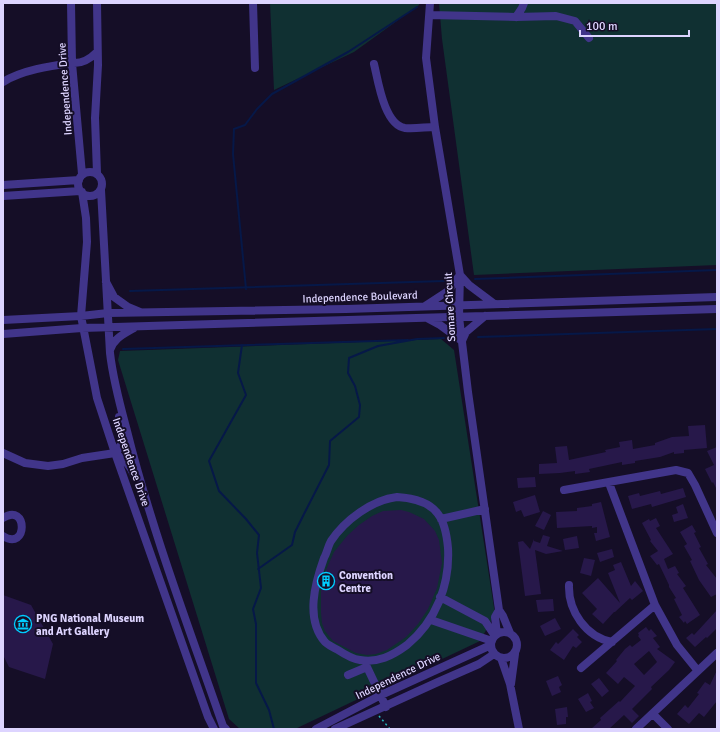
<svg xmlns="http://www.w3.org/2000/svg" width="720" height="732" font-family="Signika,sans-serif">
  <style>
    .green { fill: #103032 }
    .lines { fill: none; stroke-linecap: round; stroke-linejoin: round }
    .stream { stroke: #061848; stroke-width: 2 }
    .building { fill: #27184a; fill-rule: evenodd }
    .path { stroke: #27bbc0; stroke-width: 1.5; stroke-dasharray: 2 3; stroke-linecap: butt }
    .minor { stroke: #41358a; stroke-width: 8 }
    .labels { text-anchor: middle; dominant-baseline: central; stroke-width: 4; stroke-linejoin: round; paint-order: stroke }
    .street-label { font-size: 11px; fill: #ddd4ff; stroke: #150e27 }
    .poi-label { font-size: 11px; font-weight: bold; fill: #ddd4ff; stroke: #150e27; text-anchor: start }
  </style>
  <rect width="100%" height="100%" fill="#150e27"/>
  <path class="green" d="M270,3H419V5L354,52L274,90Z
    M439,3H717V265L474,275L442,39Z
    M441,339L454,350L495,614L480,641L295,729H240L229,719L118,360L120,351Z"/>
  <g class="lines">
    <path class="stream" d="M475,279L717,270
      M246,289L233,154L234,129L245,125L257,109L272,94L348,52L417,7
      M130,291L444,281
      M478,337L717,329
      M417,339L444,338
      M242,345L238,373L246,395L209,461L219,491L246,519L259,535L257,553L261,588L253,609L256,624V683L269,710L274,729
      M123,349L408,340
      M258,569L292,545L295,532L304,514L329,465L330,441L359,417L360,405L355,386L348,373L349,358L378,346L417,339"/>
  </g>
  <path class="building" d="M705,425L707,448L684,450V453L674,454V452L660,457L635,461V463L622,465V462L589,469L590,472L575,474V471L560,473L539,474V464L557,463L555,447L567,446L569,460L606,452L605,450L620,447L619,442L632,440L633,449L655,445V443L672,437L689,436L688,426Z
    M717,447V490L713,482L712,483L705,469L714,465L707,451Z
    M535,477L536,487L518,488L517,478Z
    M683,488L686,497L652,507L651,504L632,509L628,496L639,493L640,496L660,491L661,494Z
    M535,495L540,512L524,517L521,510L516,512L513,502Z
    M601,502L610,537L596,541L594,533H597V527L592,528V526L557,528L556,512L577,511V508L592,506V504Z
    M683,504L688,518L674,522L672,515L678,513L676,507Z
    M401,510L409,512L424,519L435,531L439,540L442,563L437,588L428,609L418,624L406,637L387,650L376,654L367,655L356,653L333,641L325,631L322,623L321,613V586L326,570L334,552L347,536L359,525L372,516L383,511Z
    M543,511L551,515L544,530L535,526Z
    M656,518L660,526L656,528L673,554L664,559L668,569L675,566L679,573L677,574L686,586L683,588L700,615L687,624L685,621L684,623L679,617L682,615L674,599L676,598L669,587V585L659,564L657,565L650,556L658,551L650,541L651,540L642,523L649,519L650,521Z
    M692,525L696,532L694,533L701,547L699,548L708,564L706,565L717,579V594L711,597L699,580L690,561L692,560L684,546L687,544L680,532Z
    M543,535L550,537L547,546L563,551L546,554L535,550L541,594L525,596L518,542L523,541L530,549L534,539V541L540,543Z
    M577,536L579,548L565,550L563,539Z
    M612,549L614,557L600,562L597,553Z
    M584,558L595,560L591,576L580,573Z
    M621,562L631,586L635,581L643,591L632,600L630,598L615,612H614L603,624L592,614L597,609L582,593L598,578L620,603L608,573L615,570L613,565Z
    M3,595L31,605L53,644L45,679L9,667L3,655Z
    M553,599L554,611L538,612L536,600Z
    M717,610V628L707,638L706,637L695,647L686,638L692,633L694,635Z
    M555,618L561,629L545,636L540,626Z
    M646,627L649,631L651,629L657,636L653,638L660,647L657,649L675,662L669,670L651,687L652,689L632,709L639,716L632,723L624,715L609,729H591L601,720L600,718L619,701L620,702L635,686L624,677L618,684L606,673L617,661L616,660L625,649L630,645L632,647L641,640L638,636L639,635L638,633ZM649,651L657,662L644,675L634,664Z
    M573,629L579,635L577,637L582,642L576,648L573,646L564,660L550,650L556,642L558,644Z
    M717,670V701L704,717L699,713L689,724L677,714L685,705L688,708L699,694L697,693L705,682L710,685Z
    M558,676L562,685L559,687L561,692L552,696L546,681Z
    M599,678L609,691L602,697L591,684Z
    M588,693L592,701L590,702L594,708L586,712L578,699Z
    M567,707L568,717H566V724L557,725L555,709Z"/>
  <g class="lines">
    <path class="path" d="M379,716L390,729"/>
    <path class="minor" d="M71,3L72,63L82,174
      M97,3L98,65L95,118L97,173
      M253,3L255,68
      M430,3L426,58L435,127L460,275L459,317L468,392L499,610L503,616L510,633
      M430,15L516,17L556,16L575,21L589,38
      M516,17L522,8L524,3
      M374,64C378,80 384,125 405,128C415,129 426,127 435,127
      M3,82C22,70 50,66 72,63C82,64 90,59 97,52
      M78 184a12 12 0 1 1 24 0a12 12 0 1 1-24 0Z
      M3,185L79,180
      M101,190L110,353C113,380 120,405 127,431C152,531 189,628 223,726L226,729
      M82,192L86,218L87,242L81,316L97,398L115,453L208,717L214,729
      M3,196L80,191
      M460,275L469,285L493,303
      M106,282L114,297L128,307L140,312
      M425,306L448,291L460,275
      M427,318L440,325L462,341
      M3,320L81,316L108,313L346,309L717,297
      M3,334L82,328L717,309
      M462,341L466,332L485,316
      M110,350C114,338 124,334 134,328
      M3,453L25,463L48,466L63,464L82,458L115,453C126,446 120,428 119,417
      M115,453C124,459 130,465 134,475
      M564,490L676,470L688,473L695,485L717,533
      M397,497C412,498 429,501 438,514C445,523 447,537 448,548C450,585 436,621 407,645C392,656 378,663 360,660C352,659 344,654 338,650C334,648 328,645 325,642C305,619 315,583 324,558C327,553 328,546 331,541C345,520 372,500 397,497Z
      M3,518C28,502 28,552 3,536
      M441,519L485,509
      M569,585C568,611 586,637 612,642
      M440,597L485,621L495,636
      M655,605L677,645L698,671
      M431,620L492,641
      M491 645a13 13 0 1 1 26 0a13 13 0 1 1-26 0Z
      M497,634L495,617L499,610
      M501,658L510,684L519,729
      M581,668L655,605L609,483
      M348,675L367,667L386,707
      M511,684L515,654
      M653,714L668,729
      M316,729L381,695L491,645
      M335,729L438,682L479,664L494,654
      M636,729L717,653"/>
  </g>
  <defs>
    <g id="building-ring" transform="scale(0.9)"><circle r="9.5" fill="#150e27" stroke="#00cdff" stroke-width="1.5"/><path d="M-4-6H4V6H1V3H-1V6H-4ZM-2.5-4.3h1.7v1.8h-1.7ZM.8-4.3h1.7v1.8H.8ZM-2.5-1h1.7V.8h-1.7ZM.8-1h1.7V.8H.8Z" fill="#00cdff"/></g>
    <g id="museum-ring" transform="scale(0.9)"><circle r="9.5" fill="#150e27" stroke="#00cdff" stroke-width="1.5"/><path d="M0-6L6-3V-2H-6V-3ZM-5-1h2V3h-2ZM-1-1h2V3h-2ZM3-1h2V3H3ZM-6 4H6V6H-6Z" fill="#00cdff"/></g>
  </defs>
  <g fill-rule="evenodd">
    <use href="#building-ring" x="326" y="581"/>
    <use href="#museum-ring" x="23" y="624"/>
  </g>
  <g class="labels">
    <g class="street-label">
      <text transform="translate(65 89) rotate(-94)">Independence Drive</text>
      <text transform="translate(360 297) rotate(-2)">Independence Boulevard</text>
      <text transform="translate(450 307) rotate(-93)">Somare Circuit</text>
      <text transform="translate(131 462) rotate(71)">Independence Drive</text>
      <text transform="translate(398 676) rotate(-26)">Independence Drive</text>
    </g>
    <g class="poi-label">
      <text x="339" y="575">Convention<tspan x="339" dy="13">Centre</tspan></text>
      <text x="36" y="618">PNG National Museum<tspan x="36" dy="13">and Art Gallery</tspan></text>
    </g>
  </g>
  <rect width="720" height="732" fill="none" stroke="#ddd4ff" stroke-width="8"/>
  <path d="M580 30v6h109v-6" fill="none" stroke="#ddd4ff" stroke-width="2"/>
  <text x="586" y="30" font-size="12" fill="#ddd4ff" stroke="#150e27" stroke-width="3" paint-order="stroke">100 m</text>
</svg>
